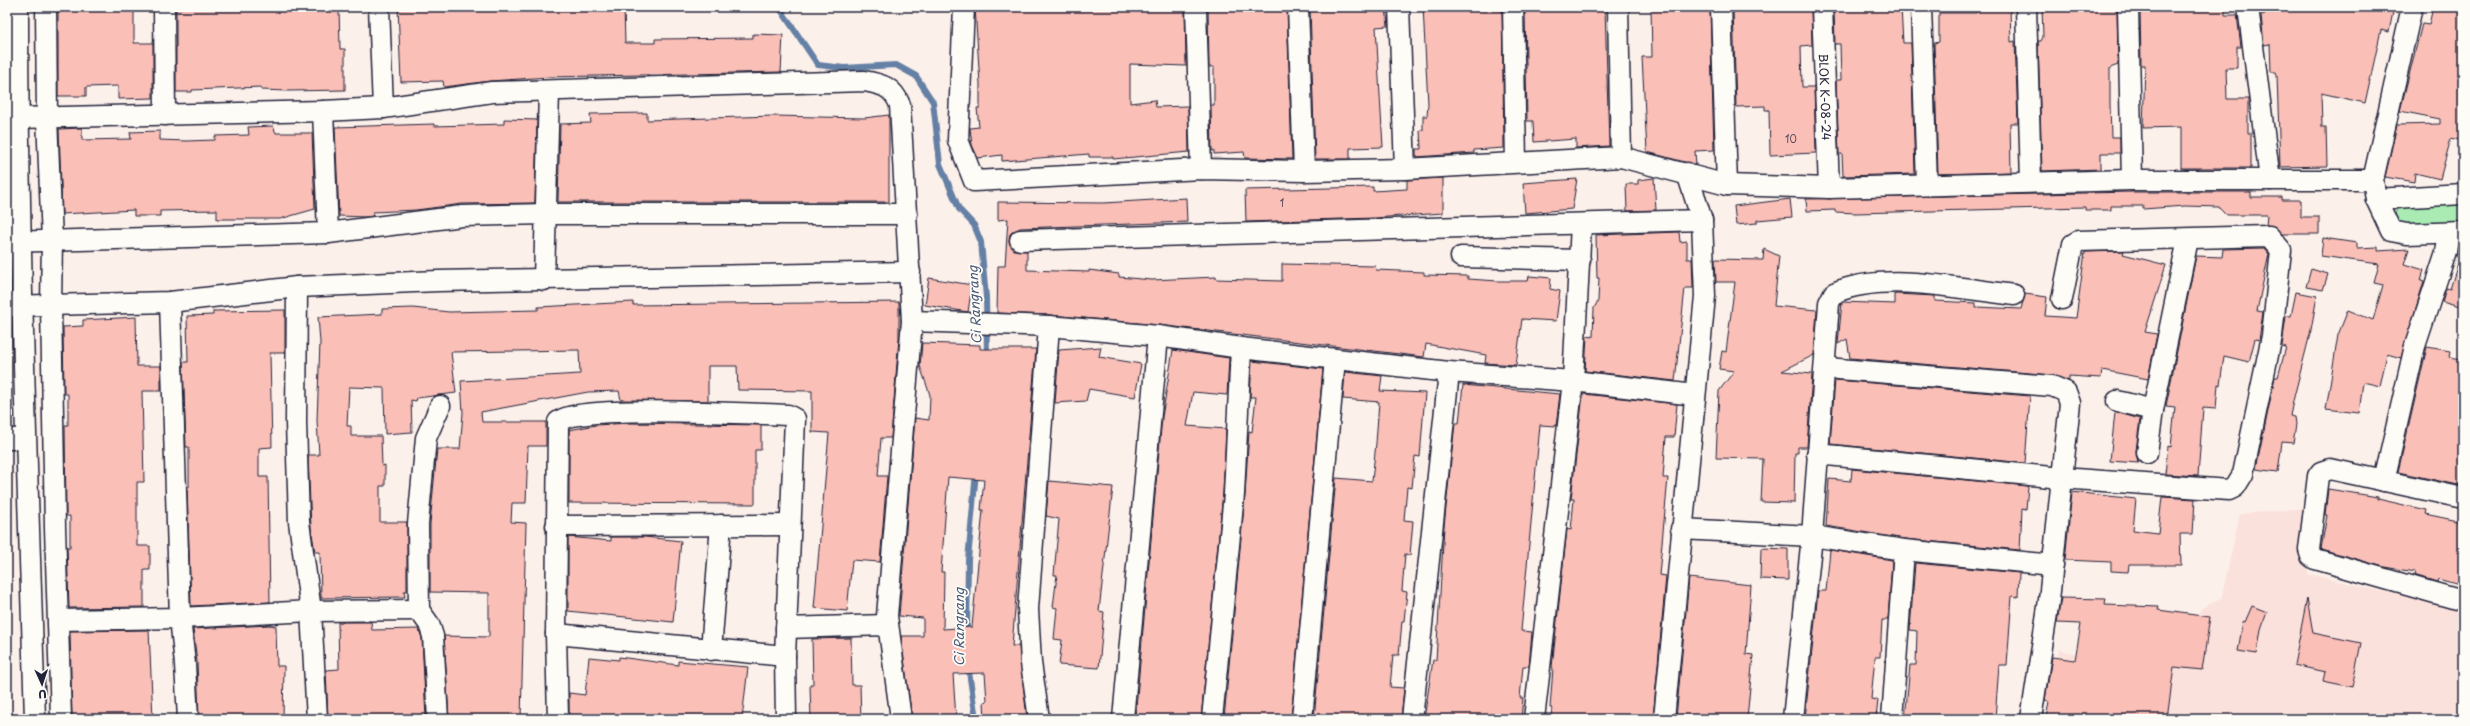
<svg xmlns="http://www.w3.org/2000/svg" width="2470" height="726" font-family="'Playpen Sans',sans-serif">
  <style>
    .built { fill: #fbe1db }
    .green { fill: #aaebb4; stroke: #668678 }
    .lines { fill: none; stroke-linecap: round; stroke-linejoin: round }
    .stream { stroke: #6580a5; stroke-width: 6 }
    .building { fill: #fabfb7; stroke: #22223b; fill-rule: evenodd }
    .minor-casing { stroke: #22223b; stroke-width: 23 }
    .minor { stroke: #fdfcf7; stroke-width: 20 }
    .labels { text-anchor: middle; dominant-baseline: central; stroke-width: 3.5; stroke-linejoin: round; paint-order: stroke }
    .number-label { font-size: 10px; fill: #58495a }
    .street-label { font-size: 12px; fill: #22223b; stroke: #fdfcf7 }
    .water-label { font-size: 13px; font-style: italic; fill: #495979; stroke: #fdfcf7 }
  </style>
  <rect width="100%" height="100%" fill="#fcf0ea"/>
  <filter id="ink" filterUnits="userSpaceOnUse"><feTurbulence type="fractalNoise" baseFrequency=".025" numOctaves="2"/><feDisplacementMap in="SourceGraphic" scale="8" xChannelSelector="R" yChannelSelector="G"/><feConvolveMatrix kernelMatrix="1 2 1 2 8 2 1 2 1" color-interpolation-filters="sRGB"/></filter>
  <g filter="url(#ink)">
    <path class="built" d="M2307,508L2308,574L2463,610V719H2053L2059,649L2108,664L2177,642L2202,608L2221,599L2240,514Z"/>
    <path class="green" d="M2463,203V230L2408,231L2391,220L2399,206Z"/>
    <g class="lines">
      <path class="stream" d="M779,7L818,65L844,68L896,65L916,76L933,102L940,164L959,209L974,225L981,242L986,297L987,357
        M967,634L968,560L976,472
        M968,665L976,719"/>
    </g>
    <path class="building" d="M58,7H134V43H153V98L118,99V86L86,87V96H58Z
      M176,7H339L340,49H345V90L288,91L261,90V87L192,90V92H176Z
      M398,7H624L625,43H655V39L753,38V34L783,35L781,72L549,77L490,81L444,87L443,81L401,82Z
      M975,7H1185L1186,66L1130,64V103L1155,100L1156,107L1188,106L1189,152L1113,159V157H1089V154L1002,161V155L978,158L972,145L970,128L979,127L977,108H980V84Z
      M1208,7H1287L1292,159L1245,158L1244,152L1214,154V150L1212,151L1211,105H1214V67H1209Z
      M1310,7H1386L1388,26L1376,27L1383,147L1350,148V159H1315Z
      M1423,7H1502L1504,148L1474,150V153L1416,157V149H1421L1420,130H1423V116H1427L1428,104Z
      M1553,7V9L1605,7L1609,146L1576,148V139L1534,142L1533,121H1527L1525,8Z
      M1651,7H1676V10L1710,9L1714,150L1695,151L1696,165L1647,152L1642,57H1652Z
      M1733,7H1811L1812,45L1801,46L1802,87H1814L1816,153L1770,155L1769,110H1765V106L1736,107Z
      M1834,7H1901L1903,43H1911L1915,174L1843,176L1842,154H1839L1836,80H1841L1840,44H1835Z
      M1978,7H2010L2011,42L2015,41L2018,123H2010L2011,172L1938,174L1934,43L1939,42V13H1976Z
      M2042,7H2117L2118,65L2110,68V104L2111,137H2120V153H2101V169L2042,171L2038,41H2041L2043,37Z
      M2140,7H2225V15H2237L2241,47H2237V68H2226L2227,99H2248V133H2251V168H2181V127L2143,128L2145,65H2141Z
      M2264,7H2394L2389,32L2381,30L2365,103L2321,93L2322,127H2326L2327,166L2280,167L2277,75L2276,72H2271L2270,44L2264,45L2261,15L2265,14Z
      M2433,7H2463V141L2451,138L2440,179L2415,173L2414,182L2385,177L2397,125L2440,124V119L2400,111L2422,24L2429,25Z
      M647,113V120L774,116L864,118L889,115V202H558L560,124L591,123L590,114Z
      M504,119L537,120L535,203L462,204L416,210L373,212V216L366,217L339,216L335,127L434,124V126L504,124Z
      M273,126L276,133H312L315,209L280,219H217V210L160,211V216H134V210L62,214L59,129L82,128V140L131,139L130,132L160,131V140L186,141L215,140V136L249,135L248,127Z
      M1443,178V213L1374,218L1246,222L1245,190L1373,187V191L1407,189V180Z
      M1654,178L1656,210L1627,211L1626,184H1638V180Z
      M1577,179L1572,209L1525,213L1523,183Z
      M2132,192H2251V197H2282V200H2301V217H2319V234H2282L2274,226L2266,225L2267,215H2227L2219,207L2185,206L2143,209V206H2111V210H2085V207L1856,213L1835,212V210L1807,211L1806,199Z
      M1186,198L1187,222L1020,228L1010,234L1009,241L1014,250L1027,251V270L1089,272V270L1119,274V277L1152,280L1216,277V279L1282,281V264L1375,266L1376,270L1424,272V275L1468,276V279L1498,281H1528L1529,276L1551,278L1550,289L1560,291L1556,321L1522,319L1516,365L1485,363L1486,355L1426,344L1424,357L1159,325L1050,315L997,313L998,266H1005L1008,219L998,220V202L1104,203Z
      M1790,199L1792,217L1757,220V223L1736,225L1734,206Z
      M1679,232L1680,242L1687,241V259H1692L1693,288H1685L1675,381L1585,371L1587,336L1593,337L1594,308L1598,301L1599,278H1597L1596,235Z
      M2323,238L2357,243V248L2378,247V251L2409,249L2404,264L2424,270L2421,280L2424,281L2401,358L2387,354L2380,386L2363,382L2359,413L2326,409L2338,335L2348,310L2373,320L2383,285L2374,283L2379,264L2321,256Z
      M2264,248L2269,254L2257,311L2263,312L2259,340L2255,339L2249,362L2224,356L2220,385L2218,384L2216,409L2203,408L2198,476L2165,474L2168,446L2171,447L2175,407L2166,406L2196,256L2222,257L2223,249Z
      M1764,249L1779,256L1774,306L1817,310L1814,355L1782,371L1812,374L1807,447H1798V453H1795L1794,503L1761,502L1763,459L1716,458L1719,391L1734,371L1719,369L1722,351L1726,352L1735,282H1716L1715,259L1763,260Z
      M2124,251L2123,254L2166,265L2145,332L2157,334L2148,379L2102,370L2101,378L2069,376V381L2053,375L1850,358L1847,339L1838,344L1842,302L1895,304V294L1935,296V301L1976,303V307L2021,309L2025,294L2047,297L2045,316L2076,318L2085,252Z
      M2460,257H2463V308L2442,302L2446,288L2450,289Z
      M2311,269L2328,274L2323,290L2306,287Z
      M929,278L972,285L968,312L925,305Z
      M2296,292L2317,296L2311,330L2293,401L2290,416L2295,417L2296,424L2293,443L2282,442L2278,472L2256,469L2275,377H2278L2286,347L2282,346L2286,316H2291Z
      M633,302V305L899,302V338L891,438H881L878,476H887L880,562L852,560L847,611L814,608L829,433L812,432V391L738,390L737,366H708V401L621,400L619,391L588,392L481,412L482,422H546V446H528L526,503H512L511,522L526,523L521,719H449L444,636L489,637V593L430,592V524L437,449H460L463,413L461,381L580,374L579,350L451,352L456,393L417,398L416,401L411,400L412,432L385,434L384,388L349,387L347,426H351V436H381L382,466L385,465V486H380V522H407V591H404L405,597L321,598L320,552H315L311,528L308,455H319L317,420L320,342L318,317L382,314V309L413,308L449,312L538,310V307Z
      M285,310V353H270L272,447L259,448V477H268L270,602L191,606L187,487H189V447H186L183,362H188L187,316L213,315V311Z
      M136,317L137,366H161V391H142L144,482H137V546H150V570H144V607L69,608L67,547H70V516H66L65,425H68V394H64L63,327L83,326V320Z
      M922,343L980,345V349H1036L1012,646H1019L1027,719H985L984,702L987,701L985,673L953,674L956,719H912L901,636H923V618L899,616L915,418L929,420L930,395L920,366ZM948,477L984,480L981,510H983L972,627L943,629L944,572H941Z
      M1101,347L1099,357L1141,364L1135,397L1089,389L1086,401L1055,403L1059,350Z
      M2427,347L2450,351L2449,357L2463,359V486L2398,472Z
      M1173,350L1229,358L1227,395L1193,392L1187,426L1226,429L1223,493L1201,719H1135L1162,417Z
      M1252,361L1323,369L1291,719H1224L1245,495L1249,431L1252,432L1256,397H1250Z
      M1345,372L1382,376L1380,391L1425,393L1420,457L1415,456L1412,488L1407,487L1404,520L1413,521L1410,555L1405,554L1402,591L1407,592L1404,621H1402L1399,655H1393L1390,687L1404,688L1401,719H1314L1336,478L1372,481L1376,443L1379,402L1343,399Z
      M1835,380L2030,396L2025,463L1830,444Z
      M1463,385L1560,394L1556,426L1540,425L1521,631L1532,632L1529,666H1523L1520,698H1523L1521,719H1424L1433,660H1436L1444,526L1455,423H1459Z
      M1583,394L1677,404L1674,437H1666L1663,478H1668L1659,575L1666,576L1653,719H1551L1552,708H1550L1553,668L1552,667L1567,529L1571,530L1574,499H1571Z
      M2115,412L2140,419L2136,451L2138,463L2110,461Z
      M629,423L761,425V450H755V504L569,503V430L596,425Z
      M1852,469L2028,486L2026,509L2022,508L2020,550L1905,539L1826,526L1829,479L1851,481Z
      M1049,481L1113,487L1099,611L1104,612L1099,668L1059,665L1062,640L1054,639L1057,608L1053,607L1057,575H1054L1059,519L1046,516Z
      M2328,489L2378,497V499L2426,510L2425,514L2463,522V586L2438,579L2437,582L2414,575L2415,572L2384,567L2321,549L2327,515H2325Z
      M2072,492L2136,499L2133,530L2158,533L2162,497L2195,499L2193,534H2180L2181,565H2129L2128,572L2111,571V562L2065,560Z
      M568,537L611,541V537H645L681,541L673,622L568,611Z
      M1761,548L1788,549V580L1760,579Z
      M1830,550L1892,560L1888,620H1882L1880,657H1875L1871,699L1878,700L1876,719H1805L1818,591H1826Z
      M1915,563L2019,573L2018,597L2012,596L2007,665H1999L1995,719H1905L1910,665H1916L1917,631L1910,630Z
      M1689,578L1751,585L1746,654L1753,655L1747,719H1676Z
      M2061,598L2106,599L2105,605L2159,607L2158,610L2210,617L2202,670L2174,667L2167,719H2046L2049,701L2045,700L2052,657L2075,660L2081,624L2057,623Z
      M2307,598L2313,633L2361,643L2352,687L2323,681L2325,672L2294,665Z
      M2252,606L2267,612L2261,629L2257,654L2238,651L2243,621L2245,622Z
      M338,622H371L372,630L419,629L422,638L426,719H328L326,670L339,669Z
      M270,625L276,626L277,666H284L283,719H199L197,662L193,629Z
      M149,630L153,719H72L70,631Z
      M851,638L852,685H860L861,719H811L810,685H813L812,639Z
      M589,657L619,660V657L678,665V661L748,667L742,719H569V693L585,695Z"/>
    <g class="lines">
      <g class="minor-casing">
        <g id="minor">
          <path d="M18,7C18,244 28,482 35,719"/>
          <path d="M46,7L47,117L52,241L51,305L55,528L61,719"/>
          <path d="M164,7L165,115"/>
          <path d="M379,7L383,108"/>
          <path d="M964,7L958,140L974,181L1201,169L1304,171L1405,169L1621,157L1727,185L1829,188L2132,180H2373"/>
          <path d="M1196,7L1201,169"/>
          <path d="M1298,7L1304,171"/>
          <path d="M1399,7L1405,169"/>
          <path d="M1513,7L1516,162"/>
          <path d="M1618,7L1621,157"/>
          <path d="M1721,7L1727,185"/>
          <path id="s1" d="M1822,7L1829,188"/>
          <path d="M1921,7L1927,185"/>
          <path d="M2026,7L2031,182"/>
          <path d="M2128,7L2132,180"/>
          <path d="M2248,7L2270,180"/>
          <path d="M2412,7L2373,180L2376,199L2391,231L2407,234L2463,232"/>
          <path d="M323,111L328,233"/>
          <path d="M18,118L323,111L383,108L492,92L864,81C882,84 893,87 900,105L912,321L887,616L901,719"/>
          <path d="M2376,199L2463,194"/>
          <path d="M1020,240L1702,220"/>
          <path d="M7,242L328,233L462,216L546,214H907"/>
          <path d="M1461,257L1580,260"/>
          <path d="M544,280L549,91"/>
          <path d="M297,287L296,422L299,522L311,611L317,719"/>
          <path d="M170,302L180,618L185,664L188,719"/>
          <path d="M7,306L170,302L297,287L438,281L910,272"/>
          <path d="M912,321L1049,326L1158,336L1241,348L1449,372L1573,381L1695,395"/>
          <path d="M1826,368L2052,386L2066,392L2070,403L2049,600L2031,719"/>
          <path d="M2117,401L2153,410L2188,239"/>
          <path d="M7,439H25"/>
          <path d="M2147,453L2153,410"/>
          <path d="M1817,454L2061,478L2229,490L2235,487L2243,474L2272,336L2281,250L2269,236L2078,241L2073,244L2062,299"/>
          <path d="M2384,481L2415,346L2446,252L2449,233"/>
          <path d="M2463,498L2330,469L2321,472L2318,476L2309,550L2311,556L2315,559L2463,601"/>
          <path d="M556,526L790,525"/>
          <path d="M1681,529L1812,536L1904,550L2053,565"/>
          <path d="M59,620L180,618L311,611L419,610"/>
          <path d="M786,628L887,625"/>
          <path d="M556,634L785,656"/>
          <path d="M711,650L721,525"/>
          <path d="M438,719L433,636L429,624L419,610L418,524L426,438L440,406"/>
          <path d="M558,719L556,634L558,422C572,404 756,414 788,415L795,419L785,656L786,719"/>
          <path d="M1039,719L1031,663L1028,609L1049,326"/>
          <path d="M1123,719L1158,336"/>
          <path d="M1212,719L1234,494L1241,348"/>
          <path d="M1302,719L1335,359"/>
          <path d="M1412,719L1449,372"/>
          <path d="M1534,719L1573,381L1581,224"/>
          <path d="M1664,719L1705,296L1702,220L1687,173"/>
          <path d="M1793,719L1812,536L1829,303L1834,293C1885,271 1960,289 2014,295"/>
          <path d="M1892,719L1904,550"/>
        </g>
      </g>
      <use href="#minor" class="minor"/>
    </g>
  </g>
  <g class="labels">
    <g class="number-label">
      <text x="1791" y="138">10</text>
      <text x="1282" y="202">1</text>
    </g>
    <g class="street-label">
      <text stroke="none"><textPath href="#s1" startOffset="90">BLOK K-08-24</textPath></text>
    </g>
    <g class="water-label">
      <text transform="translate(974 305) rotate(-93)">Ci Rangrang</text>
      <text transform="translate(958 627) rotate(-90)">Ci Rangrang</text>
    </g>
  </g>
  <rect width="2470" height="726" fill="none" stroke="#fdfcf7" stroke-width="24"/>
  <rect x="12" y="12" width="2446" height="702" fill="none" stroke="#22223b" stroke-width="1.5" filter="url(#ink)"/>
  <g transform="translate(42 684) rotate(177)" stroke="#fdfcf7" stroke-width="3" paint-order="stroke">
  <path d="M0-3L7 15L0 10L-7 15Z" fill="#22223b"/>
  <text y="-6" font-size="11" font-weight="bold" text-anchor="middle" fill="#22223b">U</text>
  </g>
</svg>
